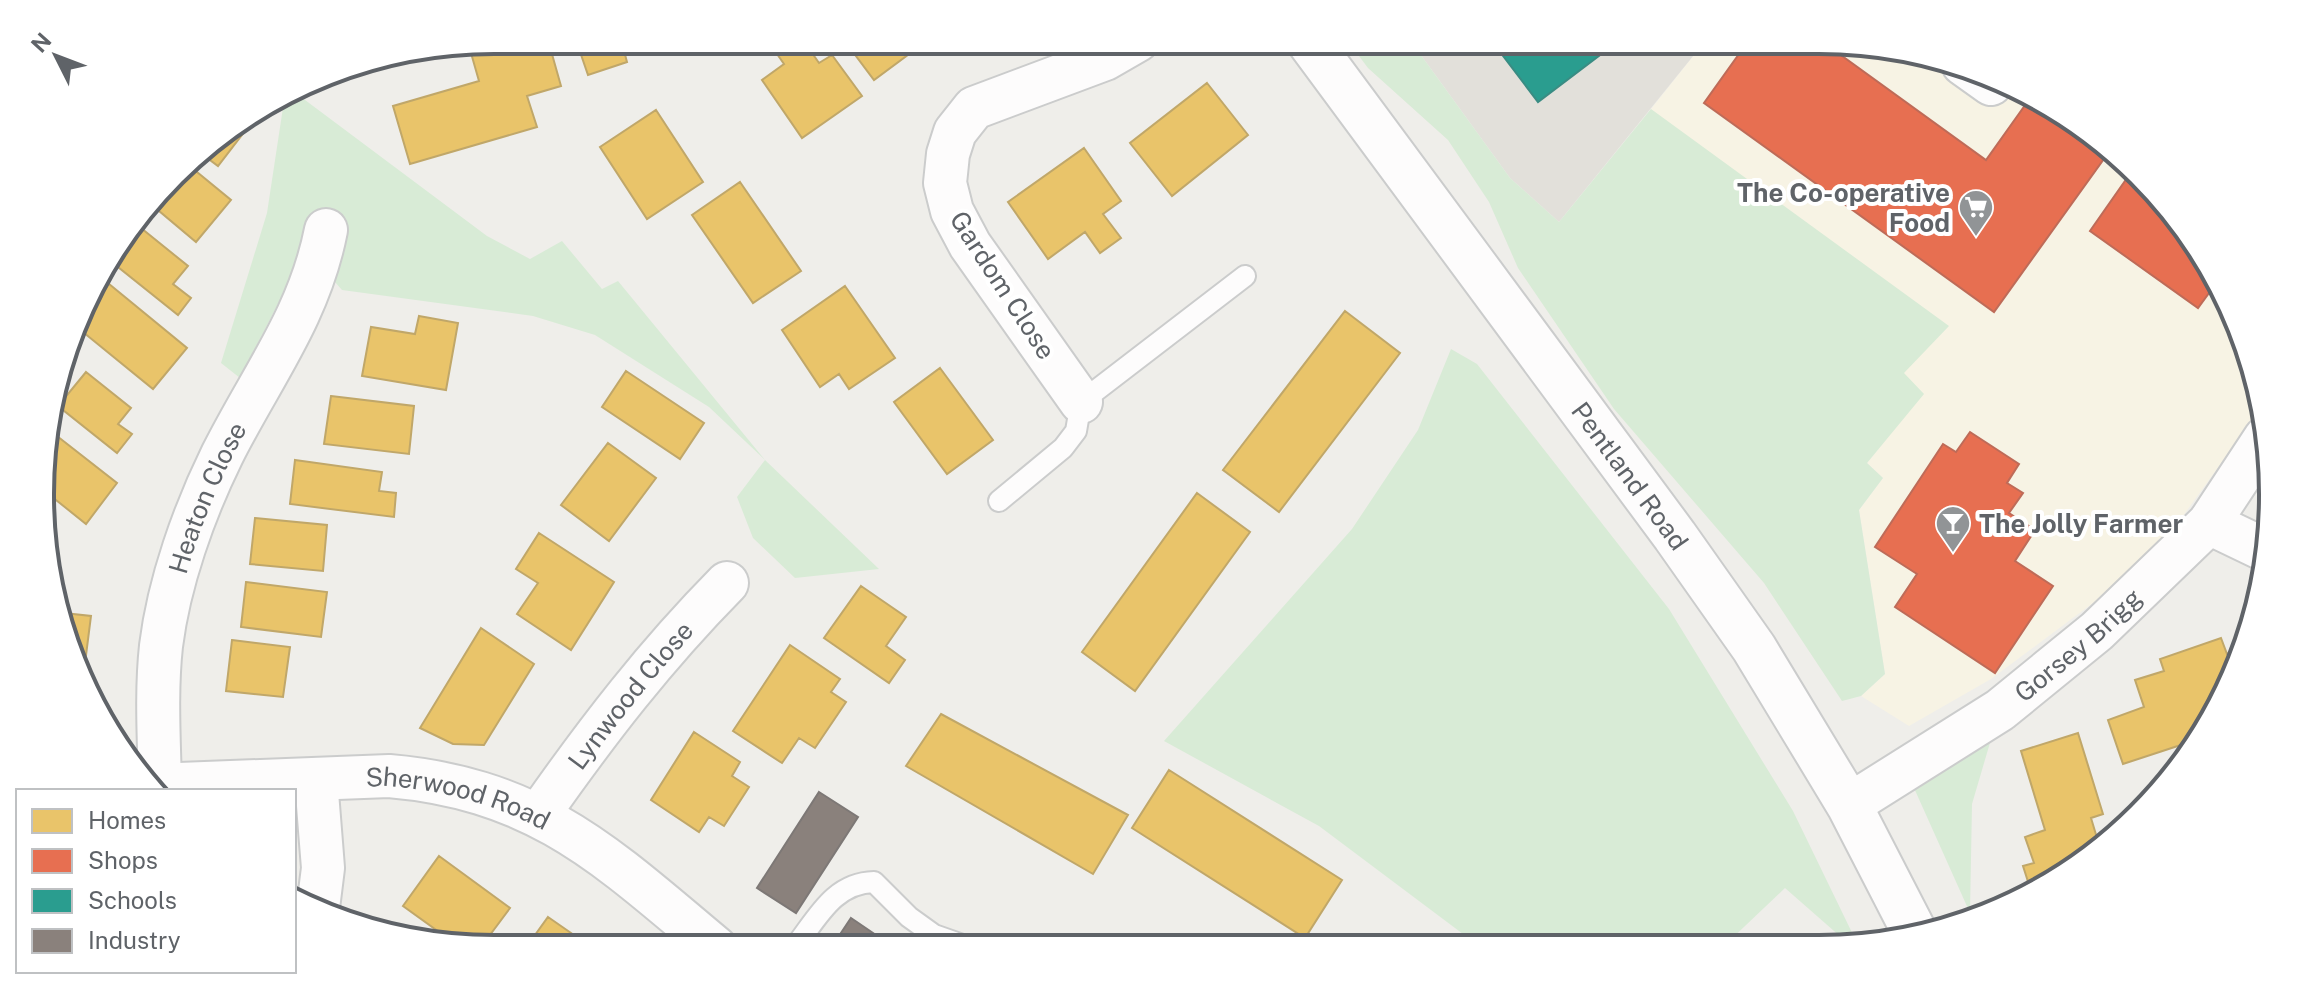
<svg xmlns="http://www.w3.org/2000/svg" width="2313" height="989" font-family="'Public Sans',sans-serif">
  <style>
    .commercial { fill: #f7f3e4 }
    .education { fill: #e2e0da }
    .green { fill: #d8ebd6 }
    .homes { fill: #e9c46a; stroke: #c0a769; stroke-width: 2 }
    .shops { fill: #e76f51; stroke: #be6b58; stroke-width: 2 }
    .schools { fill: #2a9d8f; stroke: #3a8c83; stroke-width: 2 }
    .industry { fill: #8a817c; stroke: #7d7876; stroke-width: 2 }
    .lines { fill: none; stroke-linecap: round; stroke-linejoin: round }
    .service-casing { stroke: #cbcccc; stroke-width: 24 }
    .minor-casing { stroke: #cbcccc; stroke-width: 46 }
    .tertiary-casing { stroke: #cbcccc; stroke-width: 48 }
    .service { stroke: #fdfcfc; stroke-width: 20 }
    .minor { stroke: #fdfcfc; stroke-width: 42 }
    .tertiary { stroke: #fdfcfc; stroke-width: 44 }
    .labels { text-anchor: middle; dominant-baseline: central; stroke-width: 8; stroke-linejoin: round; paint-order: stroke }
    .poi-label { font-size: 26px; font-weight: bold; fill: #5f6368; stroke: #fff; text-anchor: end }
    .street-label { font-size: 26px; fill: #5f6368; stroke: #fff }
    .rim { fill: none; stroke: #5f6368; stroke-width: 4 }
  </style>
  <rect width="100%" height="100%" fill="#efeeea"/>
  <path class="commercial" d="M1706,40H1819L1965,64L2119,153L2226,294L2258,412L2152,559L1991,679L1909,726L1861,696L1885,674L1859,510L1883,478L1867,463L1923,394L1651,109Z"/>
  <path class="education" d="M1410,40H1706L1559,222L1510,178Z"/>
  <path class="green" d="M1347,40H1410L1510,178L1559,222L1651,109L1949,326L1904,373L1924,394L1867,463L1883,478L1859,510L1885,674L1861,696L1842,701L1764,583L1614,409L1518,268L1489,202L1448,140L1368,68Z
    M297,94L487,236L530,259L562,241L602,289L618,281L765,460L879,569L795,578L753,538L737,497L765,460L709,407L595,335L533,316L342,290L306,249L240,378L221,363L267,213L284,101Z
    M1451,349L1477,364L1669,609L1793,811L1858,945H1850L1785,888L1725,945L1479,946L1319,826L1164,741L1352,529L1418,430Z
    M1992,736L1972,804L1970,913L1914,788Z"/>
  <path class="homes" d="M516,40H548L561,86L527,96L537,127L410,164L393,106L479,81L471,53Z
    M576,40H645L623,47L627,62L588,75Z
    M790,40H803L819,63L832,55L862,96L802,138L762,80L784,64L775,51Z
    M844,40H928L874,80Z
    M1207,83L1248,135L1172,196L1130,143Z
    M656,110L703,182L647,219L600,147Z
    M245,124L248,127L218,166L198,151Z
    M1084,148L1121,201L1103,214L1121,238L1100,253L1085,232L1048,259L1008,202Z
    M186,163L231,200L196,242L152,205Z
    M740,182L801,271L753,303L692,215Z
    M141,228L188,266L173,284L191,298L178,315L113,263Z
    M103,279L187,348L153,389L78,328L92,292Z
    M845,286L895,358L849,389L839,374L820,387L782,330Z
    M1345,311L1400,353L1279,512L1223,470Z
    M419,316L458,323L446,390L362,376L371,327L415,334Z
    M940,368L993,440L947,474L894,402Z
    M626,371L704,423L680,459L602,407Z
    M86,372L131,408L118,424L132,434L117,453L58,406Z
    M331,396L414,406L409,454L324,444Z
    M48,429L117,483L86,524L46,492Z
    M608,443L656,478L609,541L561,505Z
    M295,460L382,472L379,491L396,493L394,517L290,504Z
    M1197,493L1250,532L1135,691L1082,652Z
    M255,518L327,525L323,571L250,564Z
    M539,533L614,582L571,650L517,614L538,583L516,569Z
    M246,582L327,592L321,637L241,627Z
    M861,586L906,617L886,646L905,660L889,683L824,638Z
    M64,613L91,616L84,671Z
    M481,628L534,664L484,745L453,744L420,728Z
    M2221,638L2227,654L2245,648L2209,721L2195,726L2199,739L2123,764L2108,720L2144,707L2135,680L2164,671L2160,659Z
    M232,640L290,647L283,697L226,691Z
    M790,645L840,679L831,692L846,702L815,748L799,738L782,763L733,731Z
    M941,714L1128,815L1093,874L906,766Z
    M694,732L740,762L732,776L749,787L724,826L709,817L699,832L651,800Z
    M2078,733L2103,814L2091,818L2100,848L2031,891L2023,866L2034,863L2025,837L2045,830L2021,751Z
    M1169,770L1342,880L1305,938L1132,828Z
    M439,856L510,908L481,947L453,942L403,906Z
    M548,917L594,949H525Z"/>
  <path class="shops" d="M1749,40H1820L1986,160L2028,101L2111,149L1994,312L1704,103Z
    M2132,171L2217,282L2198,308L2090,231Z
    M1970,432L2019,464L2007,483L2023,493L2009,513L2035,530L2015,561L2053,586L1995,673L1895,607L1917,574L1875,547L1943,444L1956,452Z"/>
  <path class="schools" d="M1491,40H1595L1604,52L1538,102Z"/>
  <path class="industry" d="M819,792L858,817L796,913L757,888Z
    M851,918L895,948H831Z"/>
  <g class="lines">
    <g class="service-casing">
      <path id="service" d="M999,501L1063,448L1076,431L1081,402L1245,276
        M794,948C817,919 833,883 874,882L909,917L934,935L971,948"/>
    </g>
    <g class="minor-casing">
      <g id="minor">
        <path d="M1963,64L1991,84"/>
        <path d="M1081,402L970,245L952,211L945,183L948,154L955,132L974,108L1105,59L1138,40"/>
        <path d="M2209,523L2261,548"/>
        <path d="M316,780L323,868L318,908"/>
        <path id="s1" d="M153,785L389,776C539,789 607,857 716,948"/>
        <path id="s2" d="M160,786C159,739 156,692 161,646C169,582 194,512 222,455C261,377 309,317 326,230"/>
        <path id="s3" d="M1849,805L2000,710L2097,631L2209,523L2265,438"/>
        <path id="s4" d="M539,814C598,730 655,656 727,583"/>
      </g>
    </g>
    <g class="tertiary-casing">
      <g id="tertiary">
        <path id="s5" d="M1308,40L1675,536L1754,648L1849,805L1916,935"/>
      </g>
    </g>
    <use href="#service" class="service"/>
    <use href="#minor" class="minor"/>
    <use href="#tertiary" class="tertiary"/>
  </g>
  <defs>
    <g id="supermarket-pin" transform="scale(1.8)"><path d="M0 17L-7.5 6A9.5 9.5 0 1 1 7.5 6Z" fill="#919496" stroke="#fff"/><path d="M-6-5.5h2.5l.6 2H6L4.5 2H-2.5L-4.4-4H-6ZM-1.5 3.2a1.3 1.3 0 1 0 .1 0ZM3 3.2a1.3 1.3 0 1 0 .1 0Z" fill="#fff"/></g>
    <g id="bar-pin" transform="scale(1.8)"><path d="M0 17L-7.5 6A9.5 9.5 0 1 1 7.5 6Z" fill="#919496" stroke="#fff"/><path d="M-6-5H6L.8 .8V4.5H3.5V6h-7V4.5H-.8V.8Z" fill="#fff"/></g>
  </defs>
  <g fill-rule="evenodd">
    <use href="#supermarket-pin" x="1976" y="207"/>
    <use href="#bar-pin" x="1953" y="523"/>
  </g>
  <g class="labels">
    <g class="poi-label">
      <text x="1950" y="192">The Co-operative<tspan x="1950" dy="30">Food</tspan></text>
      <text x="1979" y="523" text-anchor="start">The Jolly Farmer</text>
    </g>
    <g class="street-label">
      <text transform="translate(1003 285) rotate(57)">Gardom Close</text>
      <text stroke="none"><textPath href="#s5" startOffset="542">Pentland Road</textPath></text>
      <text stroke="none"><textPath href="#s2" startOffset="296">Heaton Close</textPath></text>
      <text stroke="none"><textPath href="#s3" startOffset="280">Gorsey Brigg</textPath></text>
      <text stroke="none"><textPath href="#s4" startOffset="150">Lynwood Close</textPath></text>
      <text stroke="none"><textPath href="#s1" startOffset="308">Sherwood Road</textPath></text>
    </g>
  </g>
  <path d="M0 0H2313V989H0ZM494 54H1819A440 440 0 0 1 2259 494V495A440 440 0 0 1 1819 935H494A440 440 0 0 1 54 495V494A440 440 0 0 1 494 54Z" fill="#fff" fill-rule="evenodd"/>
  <path class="rim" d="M494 54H1819A440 440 0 0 1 2259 494V495A440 440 0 0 1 1819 935H494A440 440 0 0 1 54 495V494A440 440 0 0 1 494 54Z"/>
  <rect x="16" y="789" width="280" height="184" fill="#ffffff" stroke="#bfc1c3" stroke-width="2"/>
  <rect x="32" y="809" width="40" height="24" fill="#e9c46a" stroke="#bfc1c3" stroke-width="2"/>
  <text x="88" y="829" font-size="24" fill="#5f6368">Homes</text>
  <rect x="32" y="849" width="40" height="24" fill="#e76f51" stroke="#bfc1c3" stroke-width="2"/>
  <text x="88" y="869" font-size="24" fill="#5f6368">Shops</text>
  <rect x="32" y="889" width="40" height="24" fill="#2a9d8f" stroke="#bfc1c3" stroke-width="2"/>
  <text x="88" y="909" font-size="24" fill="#5f6368">Schools</text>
  <rect x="32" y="929" width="40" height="24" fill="#8a817c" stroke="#bfc1c3" stroke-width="2"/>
  <text x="88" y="949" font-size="24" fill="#5f6368">Industry</text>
  <g transform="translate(56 56) rotate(312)" stroke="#ffffff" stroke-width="6" paint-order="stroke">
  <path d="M0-6L14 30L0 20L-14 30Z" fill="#5f6368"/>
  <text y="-12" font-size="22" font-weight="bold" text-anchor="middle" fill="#5f6368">N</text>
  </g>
</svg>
